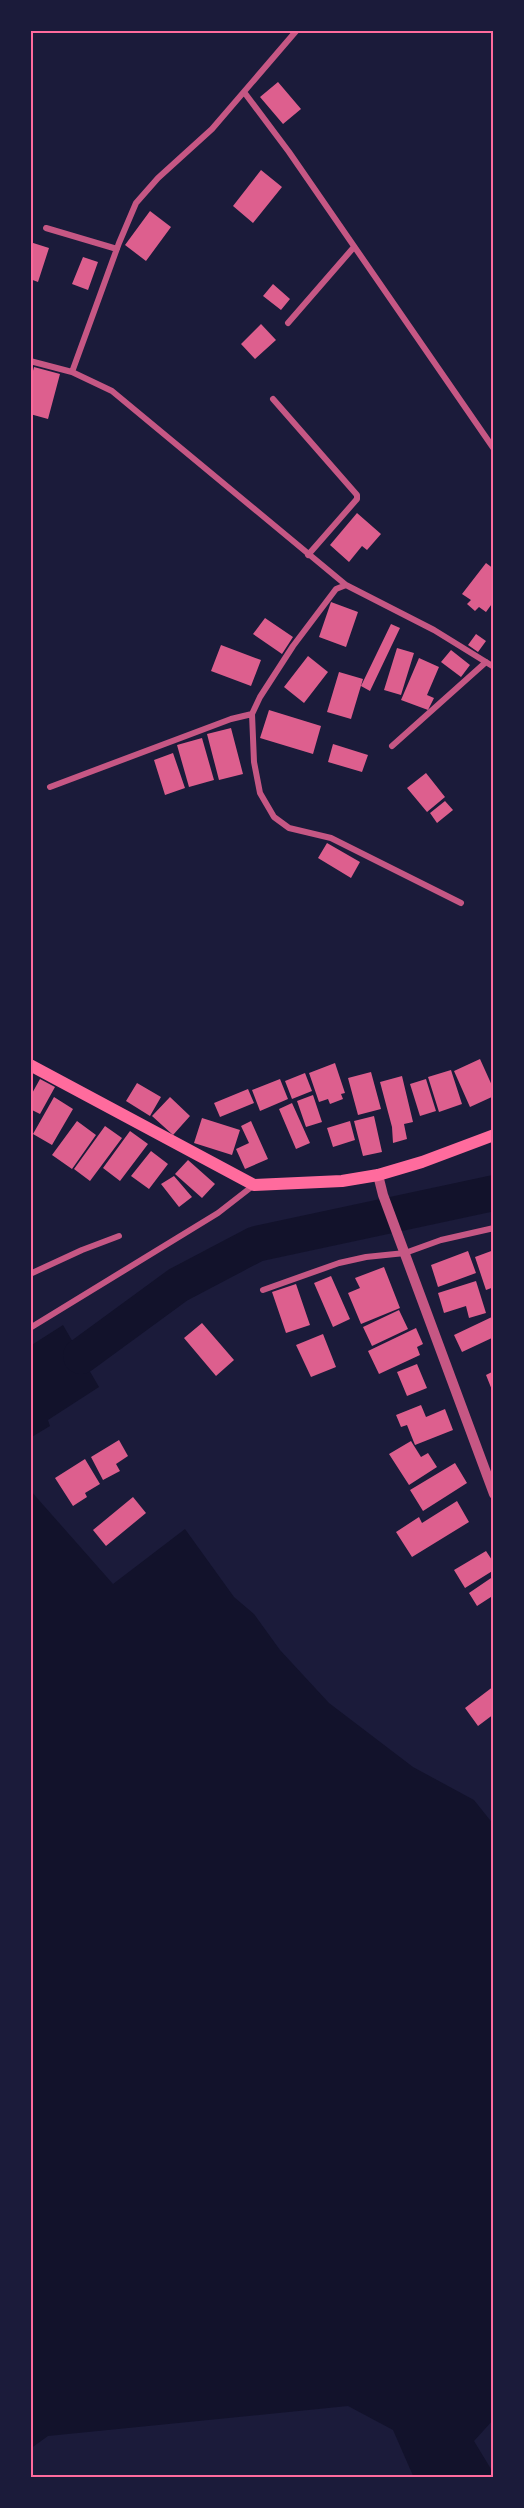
<svg xmlns="http://www.w3.org/2000/svg" width="524" height="2508" font-family="Montserrat,sans-serif">
  <style>
    .water { fill: #12122b }
    .lines { fill: none; stroke-linecap: round; stroke-linejoin: round }
    .river { stroke: #12122b; stroke-width: 36 }
    .building { fill: #dd5f8e }
    .minor { stroke: #c65784; stroke-width: 6 }
    .tertiary { stroke: #c65784; stroke-width: 10 }
    .secondary { stroke: #ff6b9d; stroke-width: 12 }
    .neatline { fill: none; stroke: #ff6b9d; stroke-width: 2 }
  </style>
  <rect width="100%" height="100%" fill="#1b1b3a"/>
  <path class="water" d="M63,1325L99,1387L48,1420L50,1426L30,1438V1346Z
    M30,1490L113,1584L185,1529L234,1597L254,1614L280,1650L329,1703L413,1767L474,1800L494,1825V2419L474,2441L494,2474V2478H414L393,2430L348,2406L48,2436L30,2449Z"/>
  <g class="lines">
    <path class="river" d="M81,1356L178,1285L256,1244L494,1193"/>
  </g>
  <path class="building" d="M278,82L301,109L283,124L260,97Z
    M261,170L282,187L253,223L233,206Z
    M150,211L171,227L146,261L125,245Z
    M30,242L49,248L38,282L30,279Z
    M83,257L98,262L88,290L72,284Z
    M273,284L290,299L281,310L263,296Z
    M261,324L276,340L255,359L241,344Z
    M34,367L60,374L48,419L30,414V382Z
    M357,513L381,534L367,550L362,546L349,562L330,545Z
    M486,563L494,569V601L486,612L479,607L475,611L467,604L471,600L462,594Z
    M331,602L358,612L346,647L319,637Z
    M265,618L293,637L282,654L253,634Z
    M391,624L400,628L370,691L361,686Z
    M476,634L486,641L478,652L468,645Z
    M221,645L261,660L251,686L211,671Z
    M397,648L414,653L401,695L384,690Z
    M451,650L470,665L461,677L441,662Z
    M308,656L328,672L304,703L284,687Z
    M419,658L439,667L427,695L434,698L428,710L401,700Z
    M339,672L363,679L351,719L327,712Z
    M269,710L321,726L313,754L260,738Z
    M231,728L243,774L219,780L207,734Z
    M202,738L214,780L189,787L177,745Z
    M333,744L368,755L362,772L328,762Z
    M173,753L185,788L165,795L154,760Z
    M426,773L445,797L427,812L407,788Z
    M445,801L453,810L437,823L430,813Z
    M327,843L360,862L351,878L318,858Z
    M480,1059L494,1090V1096L470,1107L454,1071Z
    M335,1063L345,1093L341,1094L343,1099L330,1104L328,1099L319,1102L309,1073Z
    M451,1070L462,1104L439,1112L428,1077Z
    M371,1072L381,1109L358,1115L348,1078Z
    M305,1073L312,1091L292,1099L285,1081Z
    M402,1076L413,1122L404,1124L407,1139L393,1143L392,1127L380,1082Z
    M40,1079L55,1087L40,1114L30,1109V1097Z
    M280,1079L288,1099L260,1111L252,1090Z
    M426,1079L436,1111L420,1116L410,1084Z
    M137,1083L161,1097L150,1116L126,1101Z
    M248,1089L254,1103L220,1117L214,1103Z
    M313,1095L322,1122L306,1127L297,1101Z
    M54,1097L73,1109L52,1145L33,1134Z
    M170,1097L190,1116L173,1135L152,1116Z
    M292,1103L310,1143L296,1149L279,1109Z
    M374,1116L382,1152L363,1156L354,1121Z
    M202,1118L240,1130L232,1155L194,1143Z
    M77,1121L96,1135L72,1169L52,1155Z
    M251,1121L268,1159L245,1169L236,1149L249,1143L241,1126Z
    M350,1121L355,1140L333,1147L327,1128Z
    M105,1126L122,1138L90,1181L74,1169Z
    M130,1131L148,1144L120,1181L103,1168Z
    M151,1151L168,1164L149,1189L131,1176Z
    M188,1160L215,1184L202,1198L175,1174Z
    M174,1176L192,1197L179,1207L161,1184Z
    M494,1250V1287L486,1290L475,1257Z
    M468,1251L476,1273L438,1287L431,1265Z
    M384,1267L400,1308L361,1324L348,1293L360,1288L355,1278Z
    M331,1276L350,1319L333,1327L314,1283Z
    M476,1281L486,1313L469,1318L466,1306L444,1313L438,1293Z
    M296,1284L310,1325L286,1333L272,1292Z
    M399,1310L408,1329L372,1346L363,1327Z
    M494,1316V1337L462,1352L454,1335Z
    M202,1323L234,1360L216,1376L184,1338Z
    M416,1328L423,1344L417,1347L420,1355L379,1374L368,1351Z
    M323,1334L336,1367L311,1377L296,1345Z
    M417,1364L427,1388L407,1396L397,1372Z
    M494,1371V1395L486,1375Z
    M421,1405L426,1417L445,1409L453,1430L415,1445L407,1425L401,1427L396,1415Z
    M119,1440L128,1456L116,1464L120,1471L103,1480L91,1457Z
    M411,1441L421,1457L428,1453L437,1467L409,1485L389,1454Z
    M85,1459L100,1484L85,1493L87,1497L73,1506L55,1478Z
    M455,1463L467,1483L423,1511L410,1490Z
    M133,1497L146,1513L106,1546L93,1530Z
    M457,1501L469,1522L412,1557L396,1532L419,1517L422,1523Z
    M486,1551L494,1563V1570L465,1588L454,1570Z
    M494,1576V1595L477,1606L469,1593Z
    M494,1686V1714L478,1726L465,1708Z"/>
  <g class="lines">
    <path class="minor" d="M244,92L289,152L494,449
      M46,228L117,249
      M288,323L354,247
      M30,361L72,372L112,391L346,585
      M72,372L119,243L136,203L158,178L212,129L297,30
      M273,399L357,495V499L308,555
      M392,746L486,662
      M50,787L231,719L252,714
      M461,903L331,838L289,828L274,817L260,793L254,762L252,714L260,697L293,646L336,589L346,585L434,630L494,667
      M30,1274L82,1250L119,1236
      M263,1290L339,1263L366,1257L405,1253L441,1240L494,1228
      M30,1328L218,1213L254,1185"/>
    <path class="tertiary" d="M378,1175L383,1195L494,1494"/>
    <path class="secondary" d="M30,1065L254,1185L342,1181L378,1175L422,1162L494,1135"/>
  </g>
  <rect width="524" height="2508" fill="none" stroke="#1b1b3a" stroke-width="63"/>
  <rect x="32" y="32" width="460" height="2444" class="neatline"/>
</svg>
